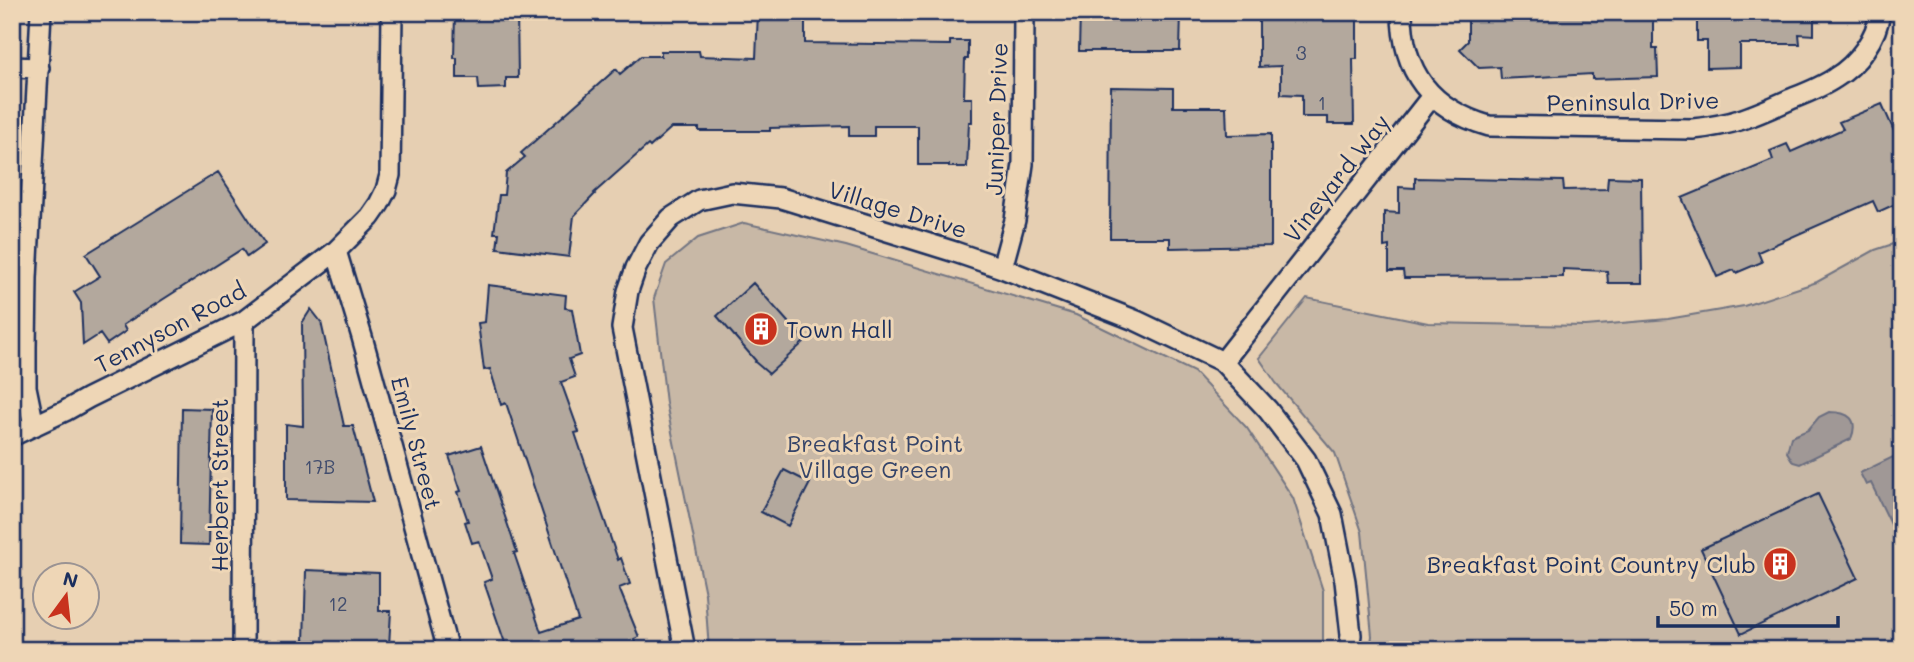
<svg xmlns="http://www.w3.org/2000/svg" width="1914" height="662" font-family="Mali,sans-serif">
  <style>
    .green { fill: #c8b8a6; stroke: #727482; stroke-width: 2 }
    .water { fill: #a09896; stroke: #6b6e80; stroke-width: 2 }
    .building { fill: #b3a89d; stroke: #1b2f5e; stroke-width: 2 }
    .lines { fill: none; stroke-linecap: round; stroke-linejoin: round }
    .minor-casing { stroke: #1b2f5e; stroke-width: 24 }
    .minor { stroke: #eed6b6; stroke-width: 19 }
    .labels { text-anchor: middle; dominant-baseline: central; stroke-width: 6; stroke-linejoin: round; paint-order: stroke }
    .number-label { font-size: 19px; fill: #414d6e }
    .street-label { font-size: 23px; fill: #1b2f5e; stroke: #eed6b6 }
    .poi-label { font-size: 23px; fill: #1b2f5e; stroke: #eed6b6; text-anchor: start }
    .park-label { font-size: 23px; fill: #354469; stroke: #eed6b6 }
  </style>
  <rect width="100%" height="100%" fill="#e6cfb2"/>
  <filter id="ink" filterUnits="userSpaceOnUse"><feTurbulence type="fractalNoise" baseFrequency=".0143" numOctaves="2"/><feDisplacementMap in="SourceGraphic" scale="14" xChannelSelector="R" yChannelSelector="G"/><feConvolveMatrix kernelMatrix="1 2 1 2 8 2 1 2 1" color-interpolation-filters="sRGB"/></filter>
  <g filter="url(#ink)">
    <path class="green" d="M744,223L846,246L1076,315L1194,372L1247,428L1293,498L1323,591V650H709L705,594L666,403L654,298L666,264L698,238Z
      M1902,241V650H1370L1372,636L1362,532L1335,453L1276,383L1259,358L1307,298L1428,323L1586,326L1668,319L1744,306L1817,282L1875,250Z"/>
    <path class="water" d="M1829,412C1849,412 1859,419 1851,439L1800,464L1793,462L1787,452L1791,437L1808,430L1819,417Z
      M1893,457L1902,474L1901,558L1896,547L1901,545L1871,483L1866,485L1860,473Z"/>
    <path class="building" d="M455,12H517L518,78H506V88L479,89L478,78H457V58H454Z
      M758,12H805V43L950,45V41H968V59H965L964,98H972V122H969L967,167H949V165H918V126H874V136H849V126L770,128V131H699V128H671L650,147L648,145L594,193L595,194L574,216L569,257L497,248L499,233H494L499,195H504L506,173L525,157L521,153L616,69L620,74L641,56H661V51H699L700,56L756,58Z
      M1080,12H1181L1180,51H1079Z
      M1259,12H1357V59H1353L1354,124H1328V117H1302V95L1281,94V66L1259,67Z
      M1468,12H1653V49H1657L1658,77L1592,79V74L1501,79L1500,67L1479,68L1460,49L1468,41Z
      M1708,12H1814V35L1799,34L1800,44H1740V67L1707,68V41H1697V17H1708Z
      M1111,87L1173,88V107H1226L1227,135L1271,134V246L1170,248V238H1110Z
      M1882,104L1902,149V201L1878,212L1873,201L1758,252L1762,262L1736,273L1734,270L1717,277L1682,198L1773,160L1770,151L1787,144L1791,152L1843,129L1839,122Z
      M218,172L265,244L247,257L242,249L123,325L126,331L107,344L100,334L83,345L81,303L74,292L100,276L86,254Z
      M1608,177L1641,178L1642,283H1608L1607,271L1563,269V277L1404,278L1403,271H1389V246L1384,247V212L1399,213V187L1415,188V178L1563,181L1564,190L1607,189Z
      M753,283L805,341L769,374L755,362L756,361L717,316Z
      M488,285L566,295L565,308L572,309L580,355L569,359L575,377L561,382L579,432L575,433L618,560L621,558L630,584L619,588L639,637L634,639L638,650H498L497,645L505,643L484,582L492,579L479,541L472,543L465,522L468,521L458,492L461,491L449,456L481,446L517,552L514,553L541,632L578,620L506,403L501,405L490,369L484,370L478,323L485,322Z
      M311,309L321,322L344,426H353L373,502L286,500V424L303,426L302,323Z
      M182,408L212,409L209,545L180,544Z
      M784,470L810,483L788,526L761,512Z
      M1818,494L1858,578L1741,634L1701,549Z
      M306,570L379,573V611H391L389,646L304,643Z"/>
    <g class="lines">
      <g class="minor-casing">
        <path id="minor" d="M1402,12C1402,73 1431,109 1489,126L1693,129C1733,125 1754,116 1791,99C1806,93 1822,87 1835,78C1857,65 1877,38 1880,12
          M12,67L39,68
          M336,251L362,337L448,650
          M1002,268L1015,220L1023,164L1024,12
          M1223,362L1432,96
          M34,426L26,387V347L27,278L41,12
          M12,436L65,411L88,398L244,321L336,251L370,217L379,204L386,190L390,175L392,12
          M243,650L244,321
          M685,650L622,328L628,291L636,268L649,243L671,218L699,200L732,193L781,198L955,252L1002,268L1137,321L1223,362L1268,410L1306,460L1332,514L1345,581L1351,635L1349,650"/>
      </g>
      <use href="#minor" class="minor"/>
    </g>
  </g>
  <defs>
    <g id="building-disc" transform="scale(1.75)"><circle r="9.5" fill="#c8321e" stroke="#eed6b6"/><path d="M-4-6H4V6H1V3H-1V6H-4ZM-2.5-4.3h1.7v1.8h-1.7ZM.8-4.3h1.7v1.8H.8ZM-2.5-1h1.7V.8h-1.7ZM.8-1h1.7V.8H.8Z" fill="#fff"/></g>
  </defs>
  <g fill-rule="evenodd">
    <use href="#building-disc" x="761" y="329"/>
    <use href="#building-disc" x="1780" y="564"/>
  </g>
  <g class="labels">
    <g class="number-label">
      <text x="1301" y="52">3</text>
      <text x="1322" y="102">1</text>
      <text x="320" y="466">17B</text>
      <text x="338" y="603">12</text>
    </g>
    <g class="street-label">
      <text transform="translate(1633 101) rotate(-1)">Peninsula Drive</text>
      <text transform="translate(996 119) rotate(-88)">Juniper Drive</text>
      <text transform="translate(1336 178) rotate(-52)">Vineyard Way</text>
      <text transform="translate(898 209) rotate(17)">Village Drive</text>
      <text transform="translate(170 327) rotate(-28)">Tennyson Road</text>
      <text transform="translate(417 443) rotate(75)">Emily Street</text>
      <text transform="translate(219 485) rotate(-90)">Herbert Street</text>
    </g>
    <g class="poi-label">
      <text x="786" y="329">Town Hall</text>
      <text x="1756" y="564" text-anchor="end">Breakfast Point Country Club</text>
    </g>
    <g class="park-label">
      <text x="875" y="443">Breakfast Point<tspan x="875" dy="26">Village Green</tspan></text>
    </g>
  </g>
  <rect width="1914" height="662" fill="none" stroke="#eed6b6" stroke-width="42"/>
  <rect x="21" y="21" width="1872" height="620" fill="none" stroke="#1b2f5e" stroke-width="2.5" filter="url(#ink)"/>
  <g transform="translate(66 596) rotate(15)"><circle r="33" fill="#eed6b6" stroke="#9a9393" stroke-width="2"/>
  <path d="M0-5L12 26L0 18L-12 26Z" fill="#c8321e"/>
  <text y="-10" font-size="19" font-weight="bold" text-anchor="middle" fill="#1b2f5e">N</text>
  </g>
  <path d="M1658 616v10h180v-10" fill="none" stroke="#1b2f5e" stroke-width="3.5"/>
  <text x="1669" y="616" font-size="21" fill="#1b2f5e" stroke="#eed6b6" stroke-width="5" paint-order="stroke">50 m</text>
</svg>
